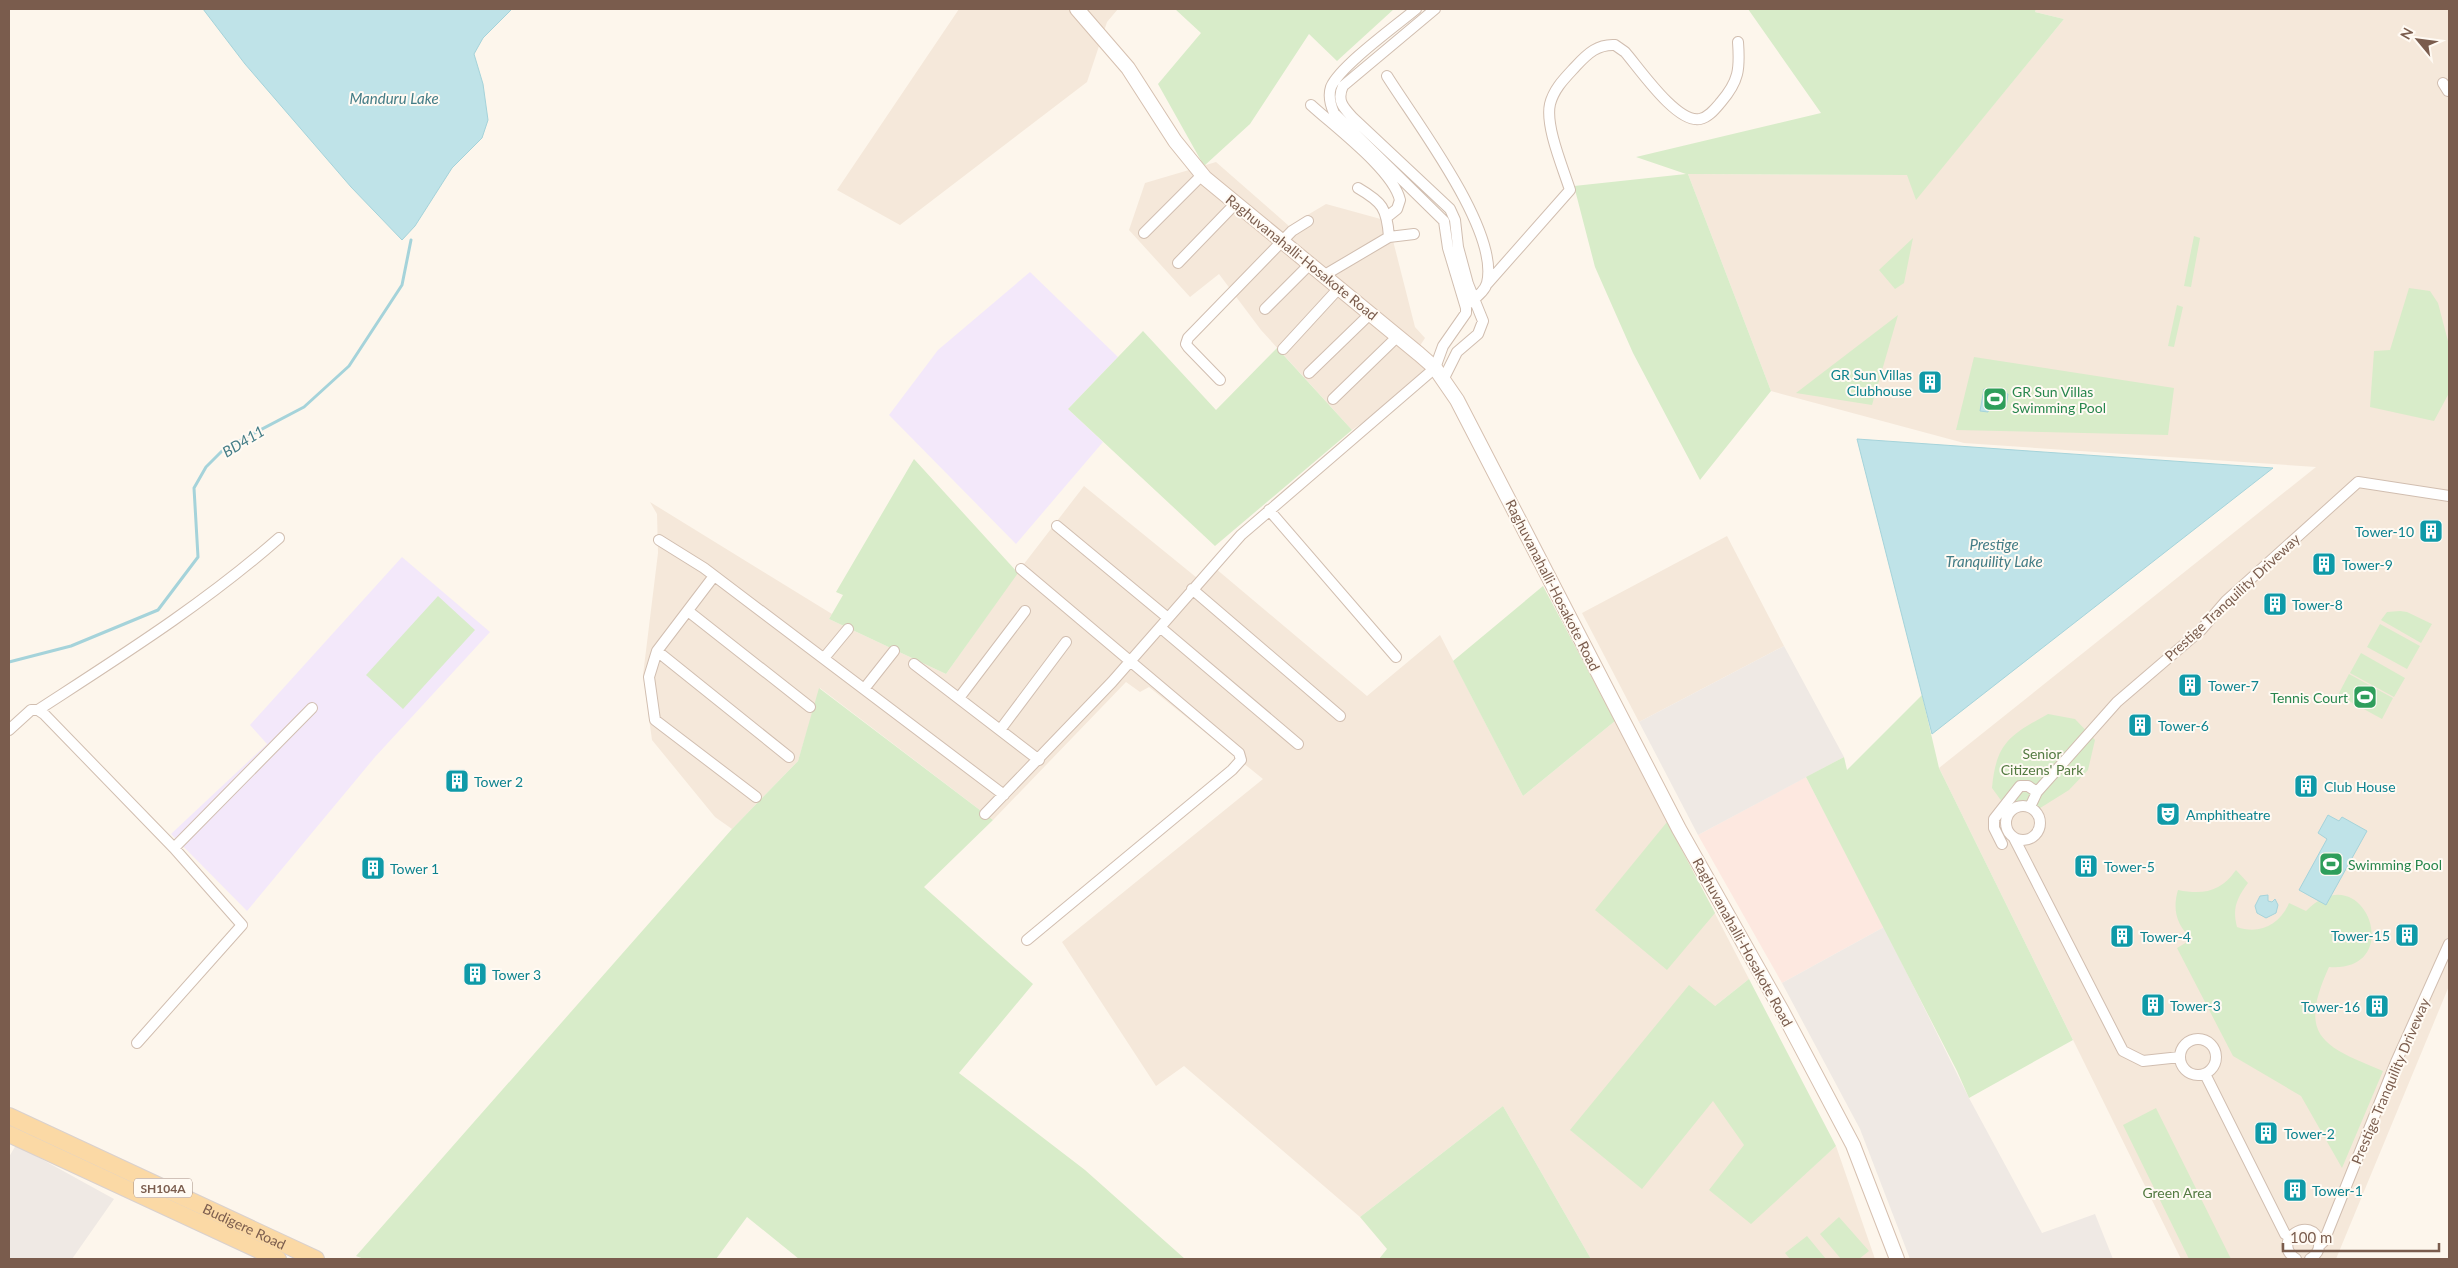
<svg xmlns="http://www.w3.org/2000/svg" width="2458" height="1268" font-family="Lato,sans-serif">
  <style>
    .residential { fill: #f5e8da }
    .commercial { fill: #fde8e0 }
    .industrial { fill: #efe9e4 }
    .education { fill: #f3e8fa }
    .green { fill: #d8ecc9 }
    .water { fill: #bfe3e8; stroke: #a5d3da }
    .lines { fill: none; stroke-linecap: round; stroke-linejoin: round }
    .stream { stroke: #a5d3da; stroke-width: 3 }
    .street-casing { stroke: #d1beb0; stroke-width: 12 }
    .secondary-casing { stroke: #d6c0b0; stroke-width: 16 }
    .primary-casing { stroke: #dad1cd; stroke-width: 18 }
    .street { stroke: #fff; stroke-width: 10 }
    .secondary { stroke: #fff; stroke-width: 14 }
    .primary { stroke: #fbd9a5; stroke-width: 16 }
    .labels { text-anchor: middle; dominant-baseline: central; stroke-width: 4; stroke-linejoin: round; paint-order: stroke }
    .shield { fill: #fffaf3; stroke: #a28b7f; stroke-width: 1 }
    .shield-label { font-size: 12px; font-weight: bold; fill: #7a5c4d }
    .street-label { font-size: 14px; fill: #7a5c4d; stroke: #fffaf3 }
    .culture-label { font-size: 14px; fill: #0d838f; stroke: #fffaf3; text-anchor: start }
    .leisure-label { font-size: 14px; fill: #27864d; stroke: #fffaf3; text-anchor: start }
    .park-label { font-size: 14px; fill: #537a41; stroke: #fffaf3 }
    .water-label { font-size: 15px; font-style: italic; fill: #437c86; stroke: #fffaf3 }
  </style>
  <rect width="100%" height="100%" fill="#fdf6ec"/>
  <path class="residential" d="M959,9H1118L1107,22L1087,82L900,225L837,190Z
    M2036,9H2449V986L2336,1259H2181L1939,768L2316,467L1964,443L1771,391L1688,174L1908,175L1916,199L2064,19L2035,12Z
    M1216,162L1289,226L1326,204L1388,221L1415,327L1425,338L1414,355L1429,375L1352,430L1261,330L1219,274L1190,297L1129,230L1145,183Z
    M1084,486L1202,582L1215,568L1367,696L1440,635L1523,796L1615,721L1749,979L1672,1040L1780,1196L1836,1146L1875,1259H1591L1503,1106L1360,1217L1184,1066L1156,1086L1062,942L1263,779L1149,687L1140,692L1126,682L993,820L820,688L798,761L732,829L715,817L652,740L643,675L658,553L657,514L650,502L832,614L829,619L946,674L1017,573Z
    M1727,536L1784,646L1639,722L1582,613Z"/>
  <path class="commercial" d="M1806,777L1884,927L1782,983L1698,835Z"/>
  <path class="industrial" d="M1784,646L1844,757L1698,835L1639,722Z
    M1884,927L1969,1098L2042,1233L2095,1214L2113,1259H1910L1860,1129L1782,983Z
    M16,1145L114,1199L72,1259H9V1157Z"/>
  <path class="education" d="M1030,272L1118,357L1068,409L1103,442L1016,544L889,415L938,350Z
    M402,557L490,632L375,757L247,911L171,834L267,744L250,725Z"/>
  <path class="green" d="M1175,9H1394L1337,61L1309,34L1250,124L1204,166L1158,84L1201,33Z
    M1748,9H2036L2035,12L2064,19L1916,200L1907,175L1688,174L1771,391L1700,480L1633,353L1595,267L1574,186L1686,174L1636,157L1821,113Z
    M2194,236L2200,238L2191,287L2184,286Z
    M1913,238L1904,283L1895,289L1879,270Z
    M2409,288L2430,291L2438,303L2449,345V393L2434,421L2370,407L2374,351L2390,350Z
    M2177,305L2183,307L2174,347L2168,346Z
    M1898,315L1872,405L1796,393Z
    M1143,331L1216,410L1277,348L1352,430L1215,546L1068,409Z
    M1974,357L2174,388L2168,435L1956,430Z
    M914,459L1018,573L946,674L829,619L843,595L836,592Z
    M1543,586L1615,721L1523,796L1453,661Z
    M438,596L475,630L403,709L366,675Z
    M2400,611L2407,612L2432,624L2421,643L2381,620L2387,612Z
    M2380,624L2420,646L2407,669L2367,647Z
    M2361,653L2405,678L2394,697L2350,673Z
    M2349,674L2393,698L2382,719L2338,695Z
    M819,688L993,820L924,887L1033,984L959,1073L1085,1170L1185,1259H799L747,1217L716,1259H364L356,1256L732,829L798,761Z
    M1922,695L1939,768L2073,1040L1969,1098L1957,1071L1806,777L1844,757L1847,770Z
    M2048,714L2075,719L2095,740L2088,770L2069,790L2037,810H2008L1992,788C1996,743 2010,735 2048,714Z
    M1667,822L1715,913L1667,970L1595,910Z
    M2236,870L2248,883C2237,898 2232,908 2237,927C2259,935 2280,925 2289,903L2306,911C2364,852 2408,973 2329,967C2297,1037 2323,1046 2383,1071L2342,1168L2301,1096L2233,1056L2177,948L2192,939C2177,926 2172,910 2178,890C2203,895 2221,892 2236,870Z
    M1749,979L1836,1146L1751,1224L1709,1190L1744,1145L1713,1101L1642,1189L1570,1130L1689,985L1715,1006Z
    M1503,1106L1591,1259H1379L1387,1249L1360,1217Z
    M2156,1108L2231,1259H2189L2123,1125Z
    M1839,1217L1869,1251L1859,1259H1841L1820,1234Z
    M1807,1236L1826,1259H1790L1785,1253Z"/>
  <path class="water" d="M203,9H512L483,38L474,54L483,84L488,120L482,138L452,168L415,226L402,240L351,187L245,64Z
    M1984,389L2008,394L2006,407L1990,404L1988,412L1980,411Z
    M1857,439L2273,468L1932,734Z
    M2328,815L2339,821L2342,817L2367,831L2326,905L2299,890L2327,839L2318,833Z
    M2268,895V901L2272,902L2275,899L2278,905L2276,913L2266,918L2257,913L2255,906L2260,896Z"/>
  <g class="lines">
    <path class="stream" d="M9,662L71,646L158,610L198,557L194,488L206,467L224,449L304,407L349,366L402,285L411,240"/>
    <g class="street-casing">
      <path id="street" d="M1435,9L1343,86C1336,101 1344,108 1353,118L1450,209L1455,220L1458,247L1468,284L1483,321L1478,334L1457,352L1443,380
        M1387,76C1415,121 1500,231 1487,283C1485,291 1476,298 1469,303
        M2443,83L2448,91
        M1311,105C1335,127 1393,170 1400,200L1397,209L1387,217
        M1358,188C1382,202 1387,208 1389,237
        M1144,233L1202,175
        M1178,263L1235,204
        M1323,276L1389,237L1414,234
        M1487,284L1570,190C1563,168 1545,126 1550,104C1554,88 1566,77 1576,66C1588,53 1598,44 1615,45L1625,52C1639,68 1677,124 1700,119C1709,117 1715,109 1721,102C1739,81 1740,69 1738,42
        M1265,309L1309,265
        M1283,349L1339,288
        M1309,373L1371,313
        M1220,380L1188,347L1186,344L1188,338L1292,231L1308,221
        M1333,399L1398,336
        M1269,510L1396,657
        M1057,526L1168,618
        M659,540L704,568L1004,795
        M1021,569L1239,753L1241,760L1232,770L1027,940
        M714,576L657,651L649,677L655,720L756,797
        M1192,589L1340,716
        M688,611L810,707
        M1161,628L1298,744
        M657,651L789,757
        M824,658L848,629
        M914,664L1039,760
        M864,689L894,651
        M959,698L1025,611
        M38,710C121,656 204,604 279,538
        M9,730L31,710H38L44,714L174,848L242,925L137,1043
        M1000,730L1066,642
        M2006 823a17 17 0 1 1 34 0a17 17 0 1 1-34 0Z
        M2030,807L2037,792L2117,702L2201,630L2226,601L2358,482L2449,496
        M985,814L1112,682L1241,535L1435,368L1443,346L1466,313V308L1448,248L1444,221L1334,113C1330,104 1328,96 1331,87C1340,66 1397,25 1416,9
        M2014,838L2123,1051L2143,1061L2180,1057
        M2002,844L1994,828V819L2020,786H2028L2037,792
        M174,848L312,708
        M2180 1057a18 18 0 1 1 36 0a18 18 0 1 1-36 0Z
        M2205,1074L2285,1234L2290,1237
        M2319,1246L2324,1241L2396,1062L2449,944
        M2296,1259C2269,1241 2313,1213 2319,1243C2320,1250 2316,1255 2310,1259"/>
    </g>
    <g class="secondary-casing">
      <path id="secondary" d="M1077,9L1128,68L1175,141L1205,178L1419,354L1435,368L1457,400L1679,829L1782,1011L1853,1145L1897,1259"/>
    </g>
    <g class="primary-casing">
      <g id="primary">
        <path id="s1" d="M9,1116L316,1259"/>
        <path d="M9,1134L278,1259"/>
      </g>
    </g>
    <use href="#street" class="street"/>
    <use href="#secondary" class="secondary"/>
    <use href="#primary" class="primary"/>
  </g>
  <defs>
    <g id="building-square" transform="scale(1.25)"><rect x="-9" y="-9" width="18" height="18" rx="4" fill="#0f9aa8" stroke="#fffaf3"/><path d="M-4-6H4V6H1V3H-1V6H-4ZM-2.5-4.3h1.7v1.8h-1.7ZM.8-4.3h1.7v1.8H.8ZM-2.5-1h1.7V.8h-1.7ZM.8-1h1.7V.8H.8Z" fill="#fff"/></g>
    <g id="stadium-square" transform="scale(1.25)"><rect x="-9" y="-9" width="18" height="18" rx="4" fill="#2e9e5b" stroke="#fffaf3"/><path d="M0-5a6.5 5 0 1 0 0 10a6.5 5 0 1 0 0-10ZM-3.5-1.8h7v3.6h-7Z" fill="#fff"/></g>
    <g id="theatre-square" transform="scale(1.25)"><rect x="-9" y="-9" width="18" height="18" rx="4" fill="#0f9aa8" stroke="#fffaf3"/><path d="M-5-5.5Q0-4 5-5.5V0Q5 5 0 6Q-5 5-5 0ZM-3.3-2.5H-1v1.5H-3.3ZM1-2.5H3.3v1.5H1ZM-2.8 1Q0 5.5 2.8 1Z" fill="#fff"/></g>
  </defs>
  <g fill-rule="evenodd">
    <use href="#building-square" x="1930" y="382"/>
    <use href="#stadium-square" x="1995" y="399"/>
    <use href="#building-square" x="2431" y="531"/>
    <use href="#building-square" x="2324" y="564"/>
    <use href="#building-square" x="2275" y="604"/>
    <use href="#building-square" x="2190" y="685"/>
    <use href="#stadium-square" x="2365" y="697"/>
    <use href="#building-square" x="2140" y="725"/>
    <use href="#building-square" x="457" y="781"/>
    <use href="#building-square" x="2306" y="786"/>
    <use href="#theatre-square" x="2168" y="814"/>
    <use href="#stadium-square" x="2331" y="864"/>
    <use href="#building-square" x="2086" y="866"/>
    <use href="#building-square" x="373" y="868"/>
    <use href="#building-square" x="2407" y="935"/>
    <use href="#building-square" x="2122" y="936"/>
    <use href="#building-square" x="475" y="974"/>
    <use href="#building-square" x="2153" y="1005"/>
    <use href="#building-square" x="2377" y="1006"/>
    <use href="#building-square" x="2266" y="1133"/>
    <use href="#building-square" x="2295" y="1190"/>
  </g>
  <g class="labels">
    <rect class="shield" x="134" y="1178.5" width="58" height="19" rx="4"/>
    <g class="shield-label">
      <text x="163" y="1188">SH104A</text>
    </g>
    <g class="street-label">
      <text transform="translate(1302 257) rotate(39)">Raghuvanahalli-Hosakote Road</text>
      <text transform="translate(1553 585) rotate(63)">Raghuvanahalli-Hosakote Road</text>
      <text transform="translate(2232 597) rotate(-43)">Prestige Tranquility Driveway</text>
      <text transform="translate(1743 942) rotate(61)">Raghuvanahalli-Hosakote Road</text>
      <text transform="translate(2390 1081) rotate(-67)">Prestige Tranquility Driveway</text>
      <text stroke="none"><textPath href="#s1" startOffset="260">Budigere Road</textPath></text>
    </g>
    <g class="culture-label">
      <text x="1912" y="374" text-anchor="end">GR Sun Villas<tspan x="1912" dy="16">Clubhouse</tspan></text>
      <text x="2414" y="531" text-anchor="end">Tower-10</text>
      <text x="2342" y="564">Tower-9</text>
      <text x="2292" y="604">Tower-8</text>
      <text x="2208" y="685">Tower-7</text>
      <text x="2158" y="725">Tower-6</text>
      <text x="474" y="781">Tower 2</text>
      <text x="2324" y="786">Club House</text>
      <text x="2186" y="814">Amphitheatre</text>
      <text x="2104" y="866">Tower-5</text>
      <text x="390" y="868">Tower 1</text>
      <text x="2390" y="935" text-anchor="end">Tower-15</text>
      <text x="2140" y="936">Tower-4</text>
      <text x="492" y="974">Tower 3</text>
      <text x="2170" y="1005">Tower-3</text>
      <text x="2360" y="1006" text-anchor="end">Tower-16</text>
      <text x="2284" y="1133">Tower-2</text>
      <text x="2312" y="1190">Tower-1</text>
    </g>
    <g class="leisure-label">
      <text x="2012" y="391">GR Sun Villas<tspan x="2012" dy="16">Swimming Pool</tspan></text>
      <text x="2348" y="697" text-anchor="end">Tennis Court</text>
      <text x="2348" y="864">Swimming Pool</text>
    </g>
    <g class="park-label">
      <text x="2042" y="753">Senior<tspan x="2042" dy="16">Citizens' Park</tspan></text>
      <text x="2177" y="1192">Green Area</text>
    </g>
    <g class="water-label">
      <text x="394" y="98">Manduru Lake</text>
      <text transform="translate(243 441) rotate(-31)">BD411</text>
      <text x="1994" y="544">Prestige<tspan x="1994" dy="17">Tranquility Lake</tspan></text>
    </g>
  </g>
  <rect width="2458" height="1268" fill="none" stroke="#7a5c4d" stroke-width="20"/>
  <g transform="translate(2418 40) rotate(299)" stroke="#fffaf3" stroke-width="4" paint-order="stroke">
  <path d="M0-4L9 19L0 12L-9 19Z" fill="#7a5c4d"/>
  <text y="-8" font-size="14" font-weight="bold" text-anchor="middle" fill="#7a5c4d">N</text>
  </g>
  <path d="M2283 1243v8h156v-8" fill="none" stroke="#7a5c4d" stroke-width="2.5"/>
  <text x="2290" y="1243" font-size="15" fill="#7a5c4d" stroke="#fffaf3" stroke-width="4" paint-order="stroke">100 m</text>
</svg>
